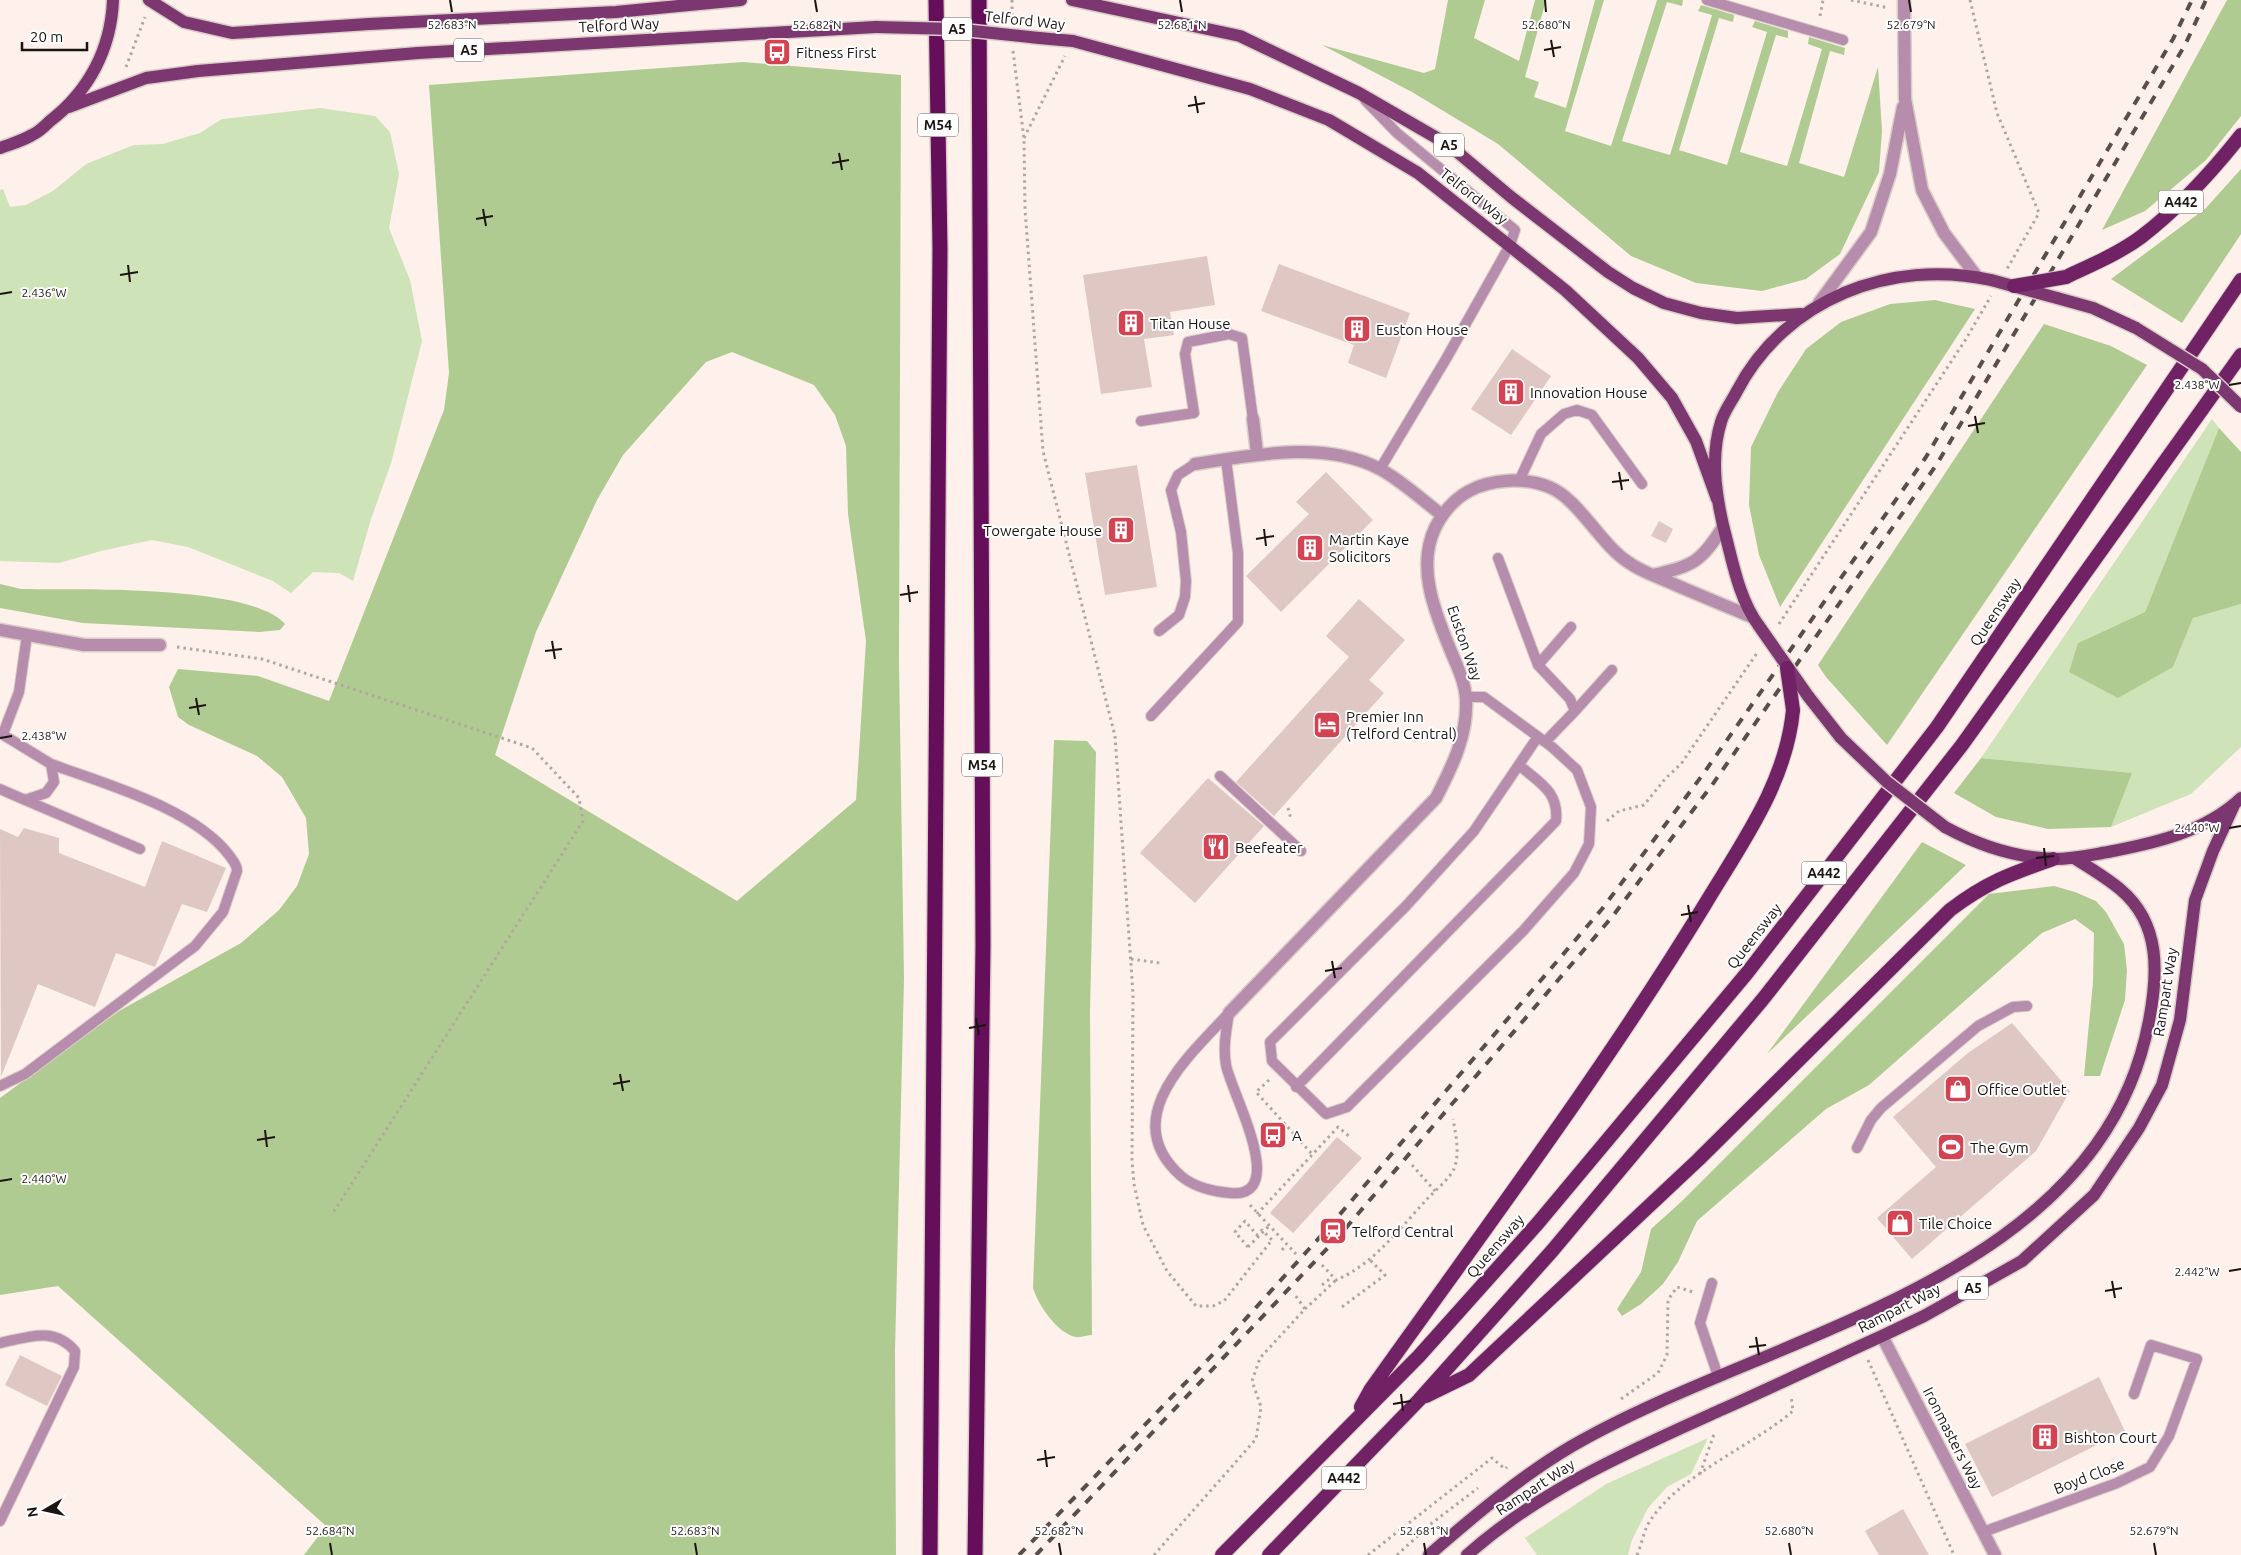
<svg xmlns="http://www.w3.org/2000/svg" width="2241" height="1555" font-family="Ubuntu,sans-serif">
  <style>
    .green { fill: #cee3b8 }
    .forest { fill: #b0cb91; fill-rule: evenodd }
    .building { fill: #dfc7c3 }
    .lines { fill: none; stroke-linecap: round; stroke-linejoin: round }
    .service-casing { stroke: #dacdc8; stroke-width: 12 }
    .minor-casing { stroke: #dacdc8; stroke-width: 15 }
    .tertiary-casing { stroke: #dacdc8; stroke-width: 15 }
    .primary-casing { stroke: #dacdc8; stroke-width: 15 }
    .trunk-casing { stroke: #dacdc8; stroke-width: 16 }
    .motorway-casing { stroke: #dacdc8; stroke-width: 18 }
    .path { stroke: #b2a6a1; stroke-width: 3; stroke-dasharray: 2.5 4; stroke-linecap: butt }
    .service { stroke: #b68dac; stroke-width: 10 }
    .minor { stroke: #b68dac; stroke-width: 12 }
    .tertiary { stroke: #b68dac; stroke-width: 12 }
    .primary { stroke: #7c3670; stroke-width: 12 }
    .trunk { stroke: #702265; stroke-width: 14 }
    .motorway { stroke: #650f5a; stroke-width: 15 }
    .rail { stroke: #584e4b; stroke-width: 4; stroke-dasharray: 9 9; stroke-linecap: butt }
    .primary-bridge-casing { stroke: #dacdc8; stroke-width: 15; stroke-linecap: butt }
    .trunk-bridge-casing { stroke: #dacdc8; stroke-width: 16; stroke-linecap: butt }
    .path-bridge { stroke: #b2a6a1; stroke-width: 3; stroke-dasharray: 2.5 4; stroke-linecap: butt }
    .primary-bridge { stroke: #7c3670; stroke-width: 12 }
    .trunk-bridge { stroke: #702265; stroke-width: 14 }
    .ticks { fill: none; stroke: #1c1411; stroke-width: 2 }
    .labels { text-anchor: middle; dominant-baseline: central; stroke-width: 4; stroke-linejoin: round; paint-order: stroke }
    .shield { fill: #fff; stroke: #605a58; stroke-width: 1 }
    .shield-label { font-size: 14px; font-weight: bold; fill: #1c1411 }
    .street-label { font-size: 15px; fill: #1c1411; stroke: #fff }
    .poi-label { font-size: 15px; fill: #1c1411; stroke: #fff; text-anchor: start }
    .ticks-label { font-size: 12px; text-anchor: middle; fill: #1c1411; stroke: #fff; stroke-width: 4; stroke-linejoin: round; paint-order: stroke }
  </style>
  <rect width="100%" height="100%" fill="#fef0eb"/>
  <path class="green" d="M320,108L375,116L390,132L399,174L389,228L410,280L422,341L391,463L371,519L353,581L339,573L313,572L291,593L273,581L188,547L152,540L101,551L59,563L0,561V190L3,189L10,207L26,205L53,191L86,164L134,145L163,144L200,133L222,119Z
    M2212,419L2219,428L2145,612L2078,643L2173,667L2193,618L2241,604V747L2191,794L2111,827L2131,773L1981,758Z
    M1708,1438L1691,1474L1667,1487L1648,1508L1632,1540L1628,1555H1537L1525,1538L1606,1484Z"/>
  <path class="forest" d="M1448,0H1485L1474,38L1519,61L1535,0H1546L1525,77L1539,82L1534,97L1566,108L1595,0H1604L1565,131L1611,146L1657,0H1683L1682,6L1667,2L1622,141L1670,155L1712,15L1698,11L1701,5L1734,15L1733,22L1719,18L1679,150L1727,165L1767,32L1752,27L1755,21L1788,31V38L1776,35L1740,152L1787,166L1822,49L1808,44L1809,37L1845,48L1844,55L1830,51L1799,163L1844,177L1878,67L1882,131L1879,172L1840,254L1806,279L1762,291L1696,283L1631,256L1498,144L1412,92L1322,45L1424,73L1435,69Z
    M2227,0H2241V116L2206,160L2145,211L2102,230Z
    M743,62L901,75L899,662L904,978L895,1352L896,1555H304L326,1526L58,1286L0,1295V1098L119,1011L241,943L279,910L297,886L309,854L306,818L282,777L257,756L189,725L178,717L169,687L178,669L258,676L329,701L444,410L449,373L429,85ZM732,352L814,385L835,415L846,446L848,514L866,641L856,800L737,901L495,755L536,632L597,500L623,455L706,362Z
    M2241,169V234L2182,323L2111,279L2206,208Z
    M1935,300L1975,309L1780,607L1759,555L1749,505L1751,447L1778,392L1806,349L1841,322L1890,304Z
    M2044,324L2111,346L2147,365L1887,745L1826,677L1818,665Z
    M2219,428L2241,452V604L2193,618L2173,667L2118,698L2069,672L2078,643L2145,612Z
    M0,584L21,589C77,590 250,584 285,624L280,630L259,632L83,623L0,608Z
    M1054,740L1087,741L1096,752L1090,1011L1092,1335C1087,1335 1081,1338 1076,1337C1058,1334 1038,1305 1033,1288Z
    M1981,758L2132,773L2111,827L2048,829L1996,817L1954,793Z
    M1922,842L1966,865L1767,1054Z
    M2054,886L2075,892L2096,901L2106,912L2124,944L2127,970L2125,1000L2100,1076H2084L2093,982L2094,933L2075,919L2042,933L1869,1085L1826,1109L1697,1221L1678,1262L1663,1284L1641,1304L1622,1316L1617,1309L1641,1272L1651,1229L1682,1201L1989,894Z"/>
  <path class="building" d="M1207,256L1215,305L1170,312L1174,335L1144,339L1152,387L1101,394L1083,275Z
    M1279,264L1410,313L1386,378L1348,363L1354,345L1261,311Z
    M1512,349L1551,376L1511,435L1471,409Z
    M1137,465L1157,587L1105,595L1085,473Z
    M1326,472L1373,520L1281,612L1246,576L1309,514L1296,502Z
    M1659,521L1673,529L1666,543L1651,536Z
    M1359,599L1405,640L1369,680L1384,693L1274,816L1236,782L1349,657L1326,636Z
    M1208,778L1264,826L1195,903L1140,853Z
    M24,828L59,838V853L145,887L162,841L226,868L207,912L182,904L155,967L116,953L95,1007L38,984L1,1077L0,829L18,837Z
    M2012,1023L2070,1091L2036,1151L1912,1259L1877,1218L1936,1167L1893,1117L1968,1053Z
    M1337,1137L1362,1158L1293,1233L1270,1213Z
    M20,1355L62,1376L47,1406L5,1385Z
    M2099,1377L2125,1431L1992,1497L1965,1444Z
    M1903,1509L1929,1555H1879L1865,1531Z"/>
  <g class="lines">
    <g class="service-casing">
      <path id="service" d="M1707,0L1843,40
        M1365,100L1397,133L1515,230L1510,245L1446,359L1380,469
        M1141,421L1194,413L1185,354L1188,342L1229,334L1242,338L1253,419
        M1519,481L1541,434L1564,414L1577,410L1592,415L1642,484
        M1498,558L1538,665L1570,699L1575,711L1545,742
        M1159,631L1179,615L1185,597L1186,581L1181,532L1171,490L1178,475L1195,464
        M1538,665L1571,627
        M1466,697H1484L1552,747L1577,770L1591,807L1589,844L1574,873L1523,931L1347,1107L1326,1114L1272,1061L1270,1042L1406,906L1474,831L1537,738
        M1575,711L1612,670
        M1151,716L1238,622V553L1226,459
        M0,733L51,764L54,782L46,793L25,800L0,789
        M3,734L19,692L27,635
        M1220,776L1301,851
        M25,800L140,849
        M1229,1013C1226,1032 1223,1047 1226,1065C1230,1090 1291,1199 1230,1193C1214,1192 1194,1187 1181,1176C1117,1119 1188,1057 1229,1013Z
        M0,1086L25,1074L195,946L223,912L237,871C237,864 233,861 229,855C193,808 105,784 51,764
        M1296,1087L1556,821C1559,792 1540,783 1520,766
        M1857,1148L1871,1120L1881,1108L1978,1026L2013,1007L2027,1006
        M1712,1283L1700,1323L1718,1376
        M0,1343C28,1337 54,1326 75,1351L74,1367L0,1521
        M1983,1532L2117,1483L2150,1467L2169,1436L2197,1359L2151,1345L2134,1394"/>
    </g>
    <g class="minor-casing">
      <path id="minor" d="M1904,0L1905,99L1922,190L1944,233L1977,277
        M1819,303L1871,232L1890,174L1903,107
        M1253,419L1257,453
        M1195,464C1252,455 1325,440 1380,469C1402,481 1422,500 1442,515
        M1653,575C1693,566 1701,562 1723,527
        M0,630L84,645H160
        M1229,1013L1436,798C1452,767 1468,735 1466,699C1465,681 1456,664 1450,649C1434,610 1416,565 1436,526C1444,511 1454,499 1469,491C1491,479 1525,477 1549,487C1578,498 1601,545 1628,562C1640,571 1655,576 1669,582C1696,594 1724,605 1752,617"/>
    </g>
    <g class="tertiary-casing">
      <path id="tertiary" d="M1882,1336L1995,1555"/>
    </g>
    <g class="primary-casing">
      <path id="primary" d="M149,0L184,22L232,33L369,24L616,12L741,0
        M1072,0L1240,36L1359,93L1449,145L1511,197L1608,272L1633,288L1664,303L1701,313L1737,318L1801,314
        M1039,38L1073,41L1250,89L1329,120L1418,173L1565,290L1638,358L1672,398L1696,441L1717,499
        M69,107L146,78L198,71L418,53L876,27
        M0,148C11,144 22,141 32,135C39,132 45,126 50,121C89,91 111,49 113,0
        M2057,298L2093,308L2136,328
        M1759,626C1741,602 1734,569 1727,541C1717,504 1709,460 1721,422C1724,411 1732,401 1737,391C1785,299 1891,258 1991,280
        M1808,696L1841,738
        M1945,827C1978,845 2017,858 2055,859C2073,859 2090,855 2108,852C2155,843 2205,832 2241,798
        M1429,1555C1474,1516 1521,1476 1572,1446C1768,1332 2099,1283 2149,1021C2158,974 2161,924 2121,890C2107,878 2090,868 2074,858
        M1467,1555C1541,1489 1634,1449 1723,1409C1777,1385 1829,1360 1882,1336L1924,1316L2022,1261L2094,1195L2139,1128L2162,1085L2180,1020L2195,900L2213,851L2234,805"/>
    </g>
    <g class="trunk-casing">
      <path id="trunk" d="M2066,277C2091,265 2118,254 2141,237C2180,207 2211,173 2241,135
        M1426,1396L1469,1375L1698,1160L1950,910C1987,882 2010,874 2053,859
        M1361,1407L1371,1389C1484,1230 1602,1073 1704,906C1741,844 1786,784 1793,710
        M1222,1555L1419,1356L1538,1223L1747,973L1937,727L2241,280
        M1269,1555L1419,1400L1552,1251L1763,999L1962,745L2241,355"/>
    </g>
    <g class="motorway-casing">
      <path id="motorway" d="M930,1555L940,249L936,0
        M975,1555L983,945L979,0"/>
    </g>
    <path class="path" d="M1012,0V19
      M1851,0L1889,8
      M1970,0L1997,113L2039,213L2007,269
      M1820,16L1823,0
      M1013,51L1024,139L1025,209L1043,451L1115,736L1133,994L1132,1161L1134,1184L1143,1225L1167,1271L1196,1306H1213L1224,1301L1272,1240
      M126,67L145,17
      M1024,138L1065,56
      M1779,624L1966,339L1991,296
      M177,647L262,659L532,748L579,798L583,821L333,1213
      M1288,808L1291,819
      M1607,821L1619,811L1644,805L1665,779L1681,764L1757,653
      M1131,959L1160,963
      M1269,1080L1256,1092L1312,1154
      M1412,1165L1435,1191
      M1250,1205L1296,1254
      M1257,1214L1338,1127L1350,1137
      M1248,1247L1269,1226
      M1282,1250L1286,1245
      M1322,1265L1336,1280C1373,1265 1401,1227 1428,1198C1436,1190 1449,1179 1454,1169C1460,1153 1456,1136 1453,1119
      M1322,1285L1332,1277
      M1342,1307L1385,1275L1369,1259
      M1305,1309L1336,1280
      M1868,1360L1954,1555
      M1621,1399L1658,1373L1667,1355L1668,1300L1677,1287L1693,1292
      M1700,1474L1714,1434L1713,1431
      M1154,1555L1256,1439L1261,1407L1252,1381L1260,1358L1305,1309L1295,1295
      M1368,1555L1492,1458L1505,1469L1507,1467
      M1397,1555L1432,1523L1478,1488
      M1637,1555C1641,1546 1643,1535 1647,1526C1675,1476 1750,1448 1793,1411L1791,1395"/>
    <use href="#service" class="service"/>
    <use href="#minor" class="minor"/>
    <use href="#tertiary" class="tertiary"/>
    <use href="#primary" class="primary"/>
    <use href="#trunk" class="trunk"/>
    <use href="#motorway" class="motorway"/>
    <path class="rail" d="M1019,1555L1221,1346L1329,1227L1602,909L1701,777L1926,457L2173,39L2192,0
      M1036,1555L1339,1236L1612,917L1712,785L1937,464L2185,45L2206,0"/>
    <g class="primary-bridge-casing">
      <path id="primary-bridge" d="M876,27L954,29L1039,38
        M1991,280L2057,298
        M2136,328L2202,369L2241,407
        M1759,626L1808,696
        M1841,738L1887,782L1945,827"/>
    </g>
    <g class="trunk-bridge-casing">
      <path id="trunk-bridge" d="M2014,286L2066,277
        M1787,668L1793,710"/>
    </g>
    <path class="path-bridge" d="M1248,1247L1235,1232L1245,1221L1257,1235L1262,1230L1272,1240"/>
    <use href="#primary-bridge" class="primary-bridge"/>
    <use href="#trunk-bridge" class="trunk-bridge"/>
  </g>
  <path class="ticks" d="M450,0L452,12M815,0L817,12M1180,0L1182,12M1545,0L1546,12M1909,0L1911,12M1551,40L1554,57M1544,50L1561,47M1195,96L1198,113M1188,106L1205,103M839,153L842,170M832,163L849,160M483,209L486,226M476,219L493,216M128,265L130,282M120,275L138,272M0,294L12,292M2229,385L2241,383M1975,416L1978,433M1968,426L1985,423M1619,472L1622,490M1612,482L1629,480M1264,529L1266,546M1256,539L1274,536M908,585L910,602M900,595L918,592M552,641L555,659M545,651L562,649M196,698L199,715M189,708L206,705M0,738L12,736M2229,828L2241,826M2044,848L2046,866M2036,858L2054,856M1688,905L1691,922M1681,915L1698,912M1332,961L1335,978M1325,971L1342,968M976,1018L979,1035M969,1028L986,1025M620,1074L623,1091M613,1084L630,1081M265,1130L267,1147M257,1140L275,1137M0,1181L12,1179M2229,1271L2241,1269M2112,1281L2115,1298M2105,1291L2122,1288M1756,1337L1759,1355M1749,1347L1766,1345M1401,1394L1403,1411M1393,1404L1411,1401M1045,1450L1047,1467M1037,1460L1055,1457M330,1543L332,1555M695,1543L697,1555M1059,1543L1061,1555M1424,1543L1426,1555M1789,1543L1791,1555M2154,1543L2156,1555"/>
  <defs>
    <g id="bus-square" transform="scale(1.4375)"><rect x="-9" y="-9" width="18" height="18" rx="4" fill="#d44351" stroke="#fff"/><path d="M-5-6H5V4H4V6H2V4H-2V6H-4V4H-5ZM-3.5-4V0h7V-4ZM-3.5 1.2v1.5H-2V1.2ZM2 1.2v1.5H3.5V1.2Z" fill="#fff"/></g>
    <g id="building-square" transform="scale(1.4375)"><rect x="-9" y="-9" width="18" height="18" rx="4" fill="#d44351" stroke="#fff"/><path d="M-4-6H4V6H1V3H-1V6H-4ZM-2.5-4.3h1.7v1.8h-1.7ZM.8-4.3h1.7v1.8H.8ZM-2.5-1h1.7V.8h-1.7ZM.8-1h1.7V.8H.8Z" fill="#fff"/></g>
    <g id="hotel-square" transform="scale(1.4375)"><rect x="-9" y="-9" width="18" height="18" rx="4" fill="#d44351" stroke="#fff"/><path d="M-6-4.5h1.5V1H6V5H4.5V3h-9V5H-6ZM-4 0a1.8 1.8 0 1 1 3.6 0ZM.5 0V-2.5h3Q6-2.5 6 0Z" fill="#fff"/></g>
    <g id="restaurant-square" transform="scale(1.4375)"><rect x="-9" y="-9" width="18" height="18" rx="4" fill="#d44351" stroke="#fff"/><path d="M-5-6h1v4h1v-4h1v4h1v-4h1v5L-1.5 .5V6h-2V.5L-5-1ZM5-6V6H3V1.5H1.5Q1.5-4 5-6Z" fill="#fff"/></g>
    <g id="shop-square" transform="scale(1.4375)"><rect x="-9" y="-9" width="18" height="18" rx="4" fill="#d44351" stroke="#fff"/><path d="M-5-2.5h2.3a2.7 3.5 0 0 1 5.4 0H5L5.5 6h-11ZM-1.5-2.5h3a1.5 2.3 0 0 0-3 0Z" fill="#fff"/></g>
    <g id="stadium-square" transform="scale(1.4375)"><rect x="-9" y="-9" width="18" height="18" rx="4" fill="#d44351" stroke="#fff"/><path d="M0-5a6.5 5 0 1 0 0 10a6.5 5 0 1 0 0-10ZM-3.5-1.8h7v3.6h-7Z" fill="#fff"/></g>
    <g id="station-square" transform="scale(1.4375)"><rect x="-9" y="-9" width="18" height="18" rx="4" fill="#d44351" stroke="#fff"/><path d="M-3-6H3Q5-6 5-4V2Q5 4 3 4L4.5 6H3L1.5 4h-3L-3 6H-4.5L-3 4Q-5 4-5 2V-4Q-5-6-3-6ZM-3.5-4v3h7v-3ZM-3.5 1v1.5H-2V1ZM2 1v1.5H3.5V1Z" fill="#fff"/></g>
  </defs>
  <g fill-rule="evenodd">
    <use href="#bus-square" x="777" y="52"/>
    <use href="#building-square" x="1131" y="323"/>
    <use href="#building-square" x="1357" y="329"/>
    <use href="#building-square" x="1511" y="392"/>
    <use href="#building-square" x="1121" y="530"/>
    <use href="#building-square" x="1310" y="548"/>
    <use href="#hotel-square" x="1327" y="725"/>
    <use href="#restaurant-square" x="1216" y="847"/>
    <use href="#shop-square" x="1958" y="1089"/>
    <use href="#bus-square" x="1273" y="1135"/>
    <use href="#stadium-square" x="1951" y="1147"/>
    <use href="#shop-square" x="1900" y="1223"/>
    <use href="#station-square" x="1333" y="1231"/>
    <use href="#building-square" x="2045" y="1437"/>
  </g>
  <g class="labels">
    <g class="shield">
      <rect x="942" y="17.5" width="30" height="23" rx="4"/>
      <rect x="454" y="38.5" width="30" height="23" rx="4"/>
      <rect x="918" y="113.5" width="40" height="23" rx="4"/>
      <rect x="1434" y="133.5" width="30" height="23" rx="4"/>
      <rect x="2158.5" y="190.5" width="45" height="23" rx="4"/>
      <rect x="962" y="753.5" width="40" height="23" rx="4"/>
      <rect x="1801.5" y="861.5" width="45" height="23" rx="4"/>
      <rect x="1958" y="1276.5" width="30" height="23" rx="4"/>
      <rect x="1321.5" y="1466.5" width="45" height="23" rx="4"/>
    </g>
    <g class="shield-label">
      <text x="957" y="29">A5</text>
      <text x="469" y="50">A5</text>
      <text x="938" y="125">M54</text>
      <text x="1449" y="145">A5</text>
      <text x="2181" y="202">A442</text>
      <text x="982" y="765">M54</text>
      <text x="1824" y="873">A442</text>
      <text x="1973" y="1288">A5</text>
      <text x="1344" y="1478">A442</text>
    </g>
    <g class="street-label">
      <text transform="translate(1025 20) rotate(6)">Telford Way</text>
      <text transform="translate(619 25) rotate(-3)">Telford Way</text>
      <text transform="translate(1474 196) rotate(38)">Telford Way</text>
      <text transform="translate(1995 612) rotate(-56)">Queensway</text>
      <text transform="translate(1465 643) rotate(71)">Euston Way</text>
      <text transform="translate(1754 936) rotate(-52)">Queensway</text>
      <text transform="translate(2165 992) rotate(-81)">Rampart Way</text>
      <text transform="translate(1495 1246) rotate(-49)">Queensway</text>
      <text transform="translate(1899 1308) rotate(-27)">Rampart Way</text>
      <text transform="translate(1953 1438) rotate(63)">Ironmasters Way</text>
      <text transform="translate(2089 1476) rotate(-21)">Boyd Close</text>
      <text transform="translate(1535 1487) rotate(-33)">Rampart Way</text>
    </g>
    <g class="poi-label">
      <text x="796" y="52">Fitness First</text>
      <text x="1150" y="323">Titan House</text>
      <text x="1376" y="329">Euston House</text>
      <text x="1530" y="392">Innovation House</text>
      <text x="1102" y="530" text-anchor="end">Towergate House</text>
      <text x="1329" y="539">Martin Kaye<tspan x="1329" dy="17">Solicitors</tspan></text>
      <text x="1346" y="716">Premier Inn<tspan x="1346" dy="17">(Telford Central)</tspan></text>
      <text x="1235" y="847">Beefeater</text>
      <text x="1977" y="1089">Office Outlet</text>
      <text x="1292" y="1135">A</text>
      <text x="1970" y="1147">The Gym</text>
      <text x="1919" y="1223">Tile Choice</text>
      <text x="1352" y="1231">Telford Central</text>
      <text x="2064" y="1437">Bishton Court</text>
    </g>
  </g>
  <g class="ticks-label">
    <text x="452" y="29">52.683°N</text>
    <text x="817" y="29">52.682°N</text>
    <text x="1182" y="29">52.681°N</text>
    <text x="1546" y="29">52.680°N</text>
    <text x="1911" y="29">52.679°N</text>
    <text x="44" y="297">2.436°W</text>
    <text x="2197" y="389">2.438°W</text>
    <text x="44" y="740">2.438°W</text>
    <text x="2197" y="832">2.440°W</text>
    <text x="44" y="1183">2.440°W</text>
    <text x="2197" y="1276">2.442°W</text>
    <text x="330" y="1535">52.684°N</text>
    <text x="695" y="1535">52.683°N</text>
    <text x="1059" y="1535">52.682°N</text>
    <text x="1424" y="1535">52.681°N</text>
    <text x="1789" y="1535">52.680°N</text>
    <text x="2154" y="1535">52.679°N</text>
  </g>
  <g transform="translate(45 1510) rotate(261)" stroke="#ffffff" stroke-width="4" paint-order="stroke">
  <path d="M0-4L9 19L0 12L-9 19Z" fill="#1c1411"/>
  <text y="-8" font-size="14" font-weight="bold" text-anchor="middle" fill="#1c1411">N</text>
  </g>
  <path d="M22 42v8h65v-8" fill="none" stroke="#1c1411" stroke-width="2.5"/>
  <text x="30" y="42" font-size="15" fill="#1c1411" stroke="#ffffff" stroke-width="4" paint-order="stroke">20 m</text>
</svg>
